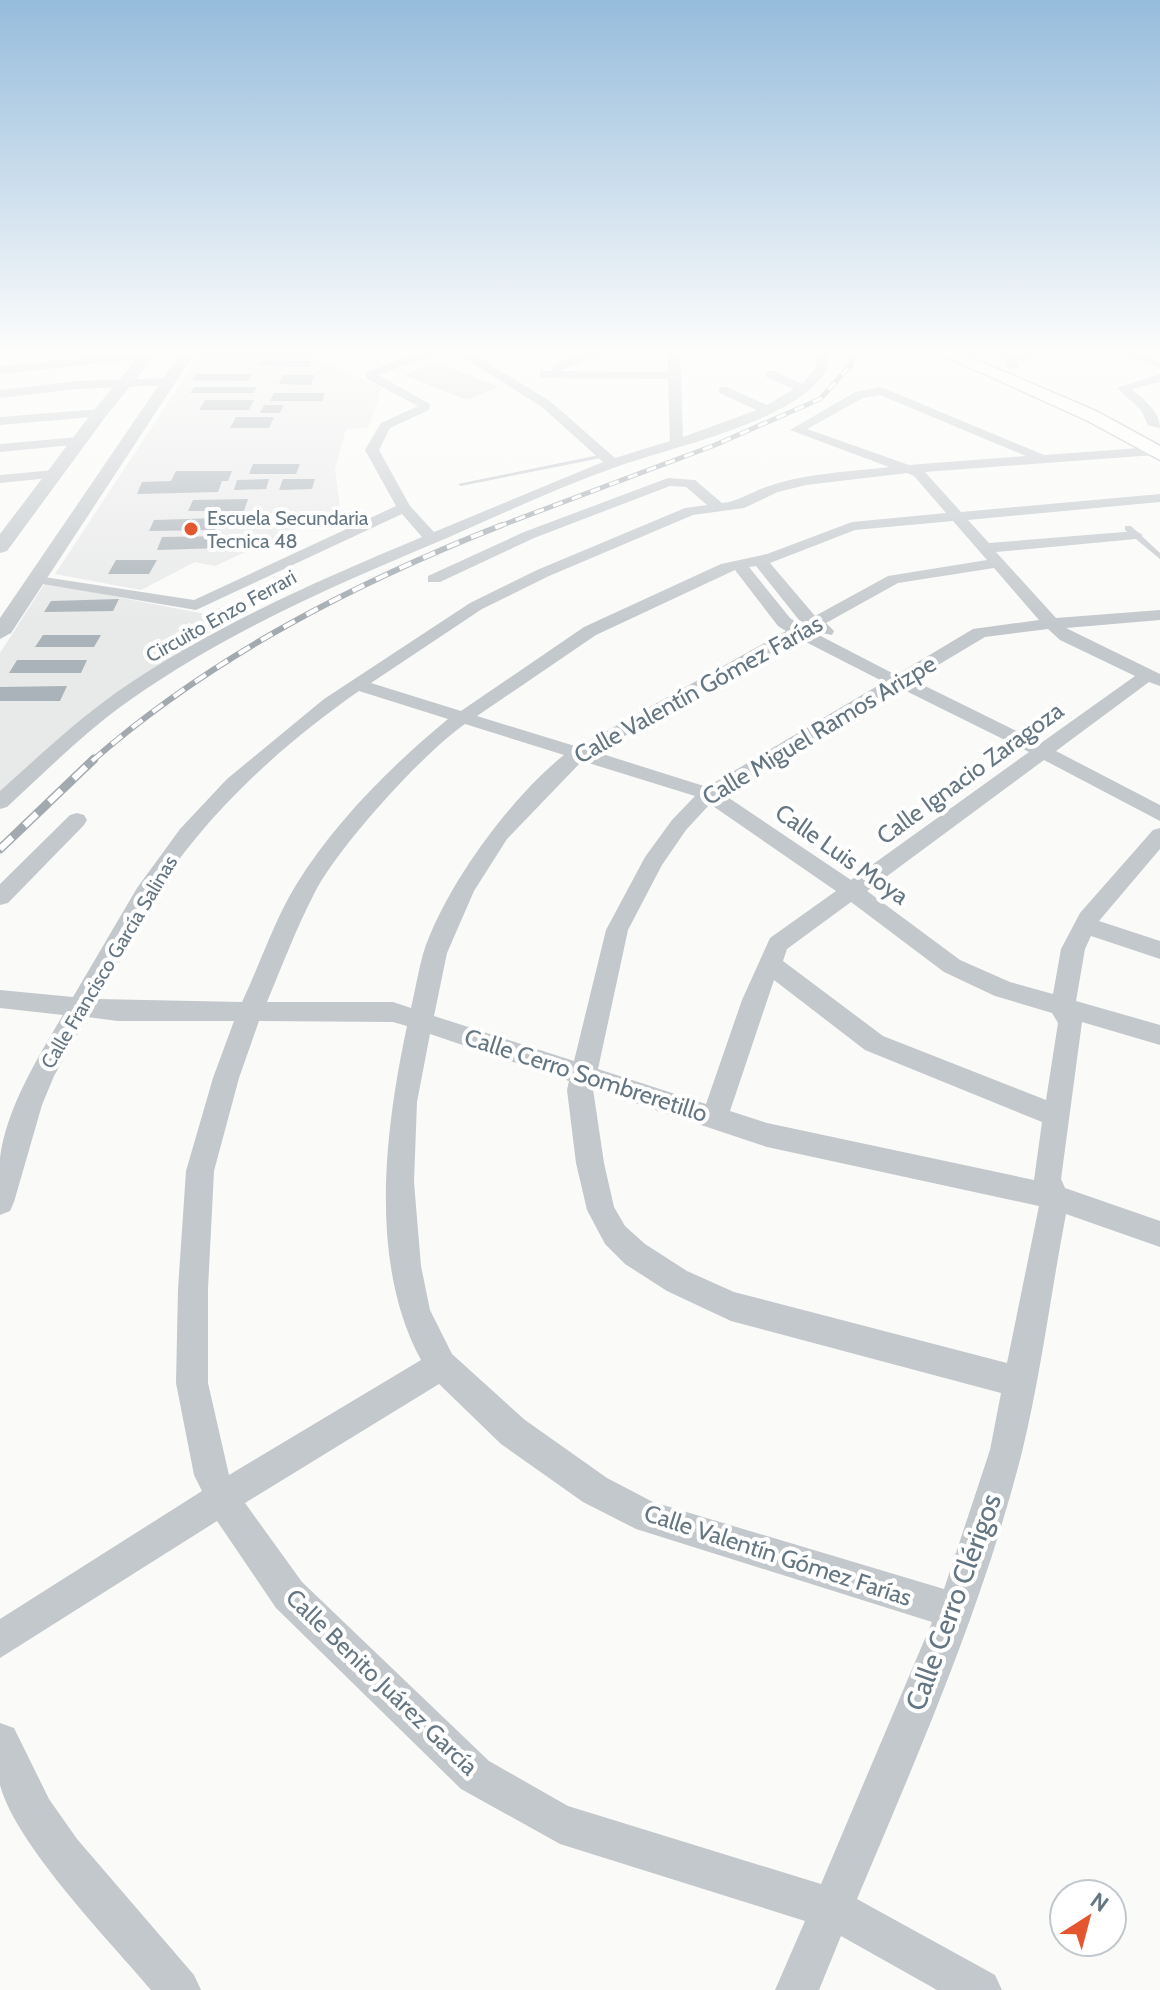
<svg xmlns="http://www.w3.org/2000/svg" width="1160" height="1990" font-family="Cabin,sans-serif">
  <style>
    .built { fill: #e8e9e9 }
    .green { fill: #dadfd7 }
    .building { fill: #aab3b9 }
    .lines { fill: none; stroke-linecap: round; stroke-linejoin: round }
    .secondary-casing { stroke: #b3babf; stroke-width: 3 }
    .service { fill: #c3c8cc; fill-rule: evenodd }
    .minor { fill: #c3c8cc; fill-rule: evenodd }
    .tertiary { fill: #c3c8cc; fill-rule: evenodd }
    .secondary { fill: #fff; fill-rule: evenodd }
    .rail-far2-casing { stroke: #a2aab0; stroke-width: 5 }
    .rail-far1-casing { stroke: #a2aab0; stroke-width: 6 }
    .rail-casing { stroke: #a2aab0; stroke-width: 9 }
    .rail-far2 { stroke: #fff; stroke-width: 3; stroke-dasharray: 10; stroke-linecap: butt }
    .rail-far1 { stroke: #fff; stroke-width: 4; stroke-dasharray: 13; stroke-linecap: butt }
    .rail { stroke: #fff; stroke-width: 6; stroke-dasharray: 17; stroke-linecap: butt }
    .poi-dot { fill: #e4572e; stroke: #fff; stroke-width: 3 }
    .labels { text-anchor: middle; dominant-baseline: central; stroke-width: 8; stroke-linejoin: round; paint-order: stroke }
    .far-poi-label { font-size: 20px; fill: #657683; stroke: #fff; text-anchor: start }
    .far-street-label { font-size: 20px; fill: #657683; stroke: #fff }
    .street-label { font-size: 24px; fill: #657683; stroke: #fff }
    .near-street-label { font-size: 28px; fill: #657683; stroke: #fff }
  </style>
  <rect width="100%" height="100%" fill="#fafaf8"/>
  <path class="built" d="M204,348H292L382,388L368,428L346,429L335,469L340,508L215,566L195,562L141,590L55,574Z
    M45,583L231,619L102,704L0,794V653Z"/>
  <path class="green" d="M437,363L499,387L467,400L404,375Z"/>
  <path class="building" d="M219,351H260L256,357H215Z
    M262,360L311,361L308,367L258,366Z
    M196,374H252L248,381L191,380Z
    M283,375H315L311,385L279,384Z
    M194,387H257L254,393H190Z
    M274,393H325L322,401H270Z
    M205,400H254L249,410H199Z
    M264,405H284L280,413H260Z
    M236,417H274L269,428H230Z
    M253,464H300L296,474H249Z
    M176,471H232L228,481H222L218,492L137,494L142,482L171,481Z
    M269,479L266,489L234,490L237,480Z
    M283,479H315L312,489L279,490Z
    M248,499L244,511H188L193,500Z
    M219,518L215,530L149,531L154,520Z
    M226,536L221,548L157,550L162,537Z
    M116,560H157L149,574H108Z
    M119,599L113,611L44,612L51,601Z
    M43,635H101L94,647H35Z
    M17,660H87L81,673H9Z
    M67,686L60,701H0V687Z"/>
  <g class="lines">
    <g class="secondary-casing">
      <path id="secondary" d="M927,348H949L1098,412L1160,446V460L1086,420Z"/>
    </g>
    <path class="service" d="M12,348H32L35,350L32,352L14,351Z
      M1057,348L1065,349L1009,362L1006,360Z
      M604,454L607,456L606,457L461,486L458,484Z
      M1125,526H1131L1160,553V559L1125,530Z"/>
    <path class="minor" d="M433,348H463L550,401L615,458L670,441L668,379L544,378L540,377V371H553V366L598,348H614L560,371L668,372V348H680L683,437L757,410L719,393V387H727L767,405L794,389L766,377V371H774L802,384L815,369L817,348H829C829,356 829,364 825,372C794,422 674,446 619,466C561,486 504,513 447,538C337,584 228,631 130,700C86,731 47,770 7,807L0,809V791C38,757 75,722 117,692C211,627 317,581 422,537L402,514L196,610L37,583L29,578L31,575L194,600L396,506L365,450L381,423L418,406L367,379L365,373ZM450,349L542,407L603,462L434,532L410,506L379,450L390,428L429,410L430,404L378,375Z
      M987,348C1003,348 1010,353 1019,367L1009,369L1003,359Z
      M1111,348H1127L1160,361V368Z
      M145,353L151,356L149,358L0,374V366Z
      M1160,374V382L1132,389C1144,400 1160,411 1160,428L1148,425L1141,410L1117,388Z
      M168,378L174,382L172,385L77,389L0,398V390L77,381Z
      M881,387L1044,455L1154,447L1160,450L1154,455L925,472L961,512L1160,494V502L968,520L989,543L1136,531L1143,535L1136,539L996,552L1056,618L1160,610V620L1066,628L1160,674V686L1149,682L1056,751L1160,805V821L1044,760L867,891L960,960L1010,982L1053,994L1061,949L1080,913L1153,830L1160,828V849L1099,921L1160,941V959L1091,936L1085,949L1076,1001L1160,1025V1045L1082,1022L1061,1179L1065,1188L1160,1221V1247L1066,1214C1051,1292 1041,1374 1022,1452C983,1606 919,1752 857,1899L995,1975L1002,1990H937L841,1936L819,1990H775L805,1921L560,1844L461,1789L276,1608L217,1521L0,1658V1619L202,1491L194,1475L176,1383L178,1289L186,1171L213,1078L234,1021H118L87,1017L54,1076L42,1105L14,1202L10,1211L0,1215C0,1196 0,1176 0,1158C6,1109 38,1057 63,1015L0,1008V990L73,997L137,888L180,829L227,779L324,699L470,603L537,570L685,508L707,505L686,487L670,486L534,538L440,582H428V576L524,532L668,478L695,480L722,503C740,501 752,491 769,486C807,473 849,472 889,467L790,430L855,392ZM880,395L1026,456L909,465L807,429L863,398ZM907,473L914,476L946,513L852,522L767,554L721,564L584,627L461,711L371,683L482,609L549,576L693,515L744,508L778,492L806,485ZM953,521L987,560L888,576L815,616L770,563L855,530ZM756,566L799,620L803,622L799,624L790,618L749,567ZM994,568L1039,620L973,629L896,675L811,631L832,635L834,631L826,623L898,583ZM735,570L778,626L786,631L578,747L477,716L596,635ZM1048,629L1060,640L1135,676L1041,743L913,680L985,637ZM798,638L884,682L707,787L596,752ZM900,688L1029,752L851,880L723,794ZM359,691L448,719C392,765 334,823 296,885C274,921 260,964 242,1002L97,999C127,945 155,886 196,838C242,782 300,732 359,691ZM465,724L564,755C510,798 444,888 423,954C418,972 415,991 411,1008L393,1002H267C282,966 296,929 314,894C337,848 423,753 465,724ZM582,761L695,796L672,820L645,857L606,930L574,1061L434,1016L447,953L474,891L507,839ZM710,804L836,891L770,938L742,1000L706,1104L598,1069L628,930L662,865L686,830ZM851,902L944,972L995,996L1052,1013L1058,1023L1046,1100L883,1036L783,961L787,949ZM774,980L865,1050L1042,1122L1034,1180L767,1123L730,1111ZM259,1021L393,1022L407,1026C385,1130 368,1262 421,1360L229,1475L208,1383V1289L214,1171L239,1078ZM430,1034L569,1081L567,1090L576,1163L587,1210L605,1244L625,1264L667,1291L731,1321L1001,1393L990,1450L944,1589L653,1502L607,1478L525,1420L452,1354L430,1310L421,1266L414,1182L417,1102ZM593,1089L767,1147L1039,1206L1007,1363L734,1292L687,1271L645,1244L625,1226L614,1207L604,1163ZM439,1384L501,1444L583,1502L636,1529L932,1622L821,1884L568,1806L489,1761L302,1582L245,1503Z
      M100,409L106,413L104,416L0,425V417Z
      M78,437L85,441L83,444L0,452V444Z
      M54,470L61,474L59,477L0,483V475Z
      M77,813L84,815L87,820L84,825L8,903L0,905V884L70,815Z
      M0,1723L14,1728L49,1799L77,1839L194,1975L201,1990H151C109,1940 16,1845 0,1785C0,1767 0,1742 0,1723Z"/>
    <path class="tertiary" d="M146,348H161L106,416L7,551L0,553V534L94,410Z
      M184,348H198L11,633L0,639V618Z"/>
    <use href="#secondary" class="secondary"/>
    <g class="rail-far2-casing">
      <path id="rail-far2" d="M497,527L715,445L820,399L851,365L853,348"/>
    </g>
    <g class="rail-far1-casing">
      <path id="rail-far1" d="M92,761C212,656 355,583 502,525"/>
    </g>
    <g class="rail-casing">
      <path id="rail" d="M0,849L94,759"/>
    </g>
    <use href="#rail-far2" class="rail-far2"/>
    <use href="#rail-far1" class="rail-far1"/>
    <use href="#rail" class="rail"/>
  </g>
  <linearGradient id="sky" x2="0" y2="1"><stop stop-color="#96bcdc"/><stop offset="0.56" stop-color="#fdfdfc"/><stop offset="1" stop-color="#fdfdfc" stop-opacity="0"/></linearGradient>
  <rect width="1160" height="627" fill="url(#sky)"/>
  <circle class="poi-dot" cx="191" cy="529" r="8"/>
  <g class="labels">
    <g class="far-poi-label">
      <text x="207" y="518">Escuela Secundaria<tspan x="207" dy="23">Tecnica 48</tspan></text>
    </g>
    <g class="far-street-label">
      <text transform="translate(221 616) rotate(-29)">Circuito Enzo Ferrari</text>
      <text transform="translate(109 962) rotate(-59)">Calle Francisco García Salinas</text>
    </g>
    <g class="street-label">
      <text transform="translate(698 689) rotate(-29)">Calle Valentín Gómez Farías</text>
      <text transform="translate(819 730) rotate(-31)">Calle Miguel Ramos Arizpe</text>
      <text transform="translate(970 773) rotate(-36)">Calle Ignacio Zaragoza</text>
      <text transform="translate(842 854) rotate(35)">Calle Luis Moya</text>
      <text transform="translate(586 1075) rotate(18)">Calle Cerro Sombreretillo</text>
      <text transform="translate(778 1555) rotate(18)">Calle Valentín Gómez Farías</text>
      <text transform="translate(382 1682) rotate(44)">Calle Benito Juárez García</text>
    </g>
    <g class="near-street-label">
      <text transform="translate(953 1602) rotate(-70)">Calle Cerro Clérigos</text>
    </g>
  </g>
  <g transform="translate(1088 1918) rotate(36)"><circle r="38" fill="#ffffff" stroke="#c1c8cd" stroke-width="2"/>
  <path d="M0-6L14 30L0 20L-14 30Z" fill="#e4572e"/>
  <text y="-12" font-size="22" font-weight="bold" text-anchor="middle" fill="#657683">N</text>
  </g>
</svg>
